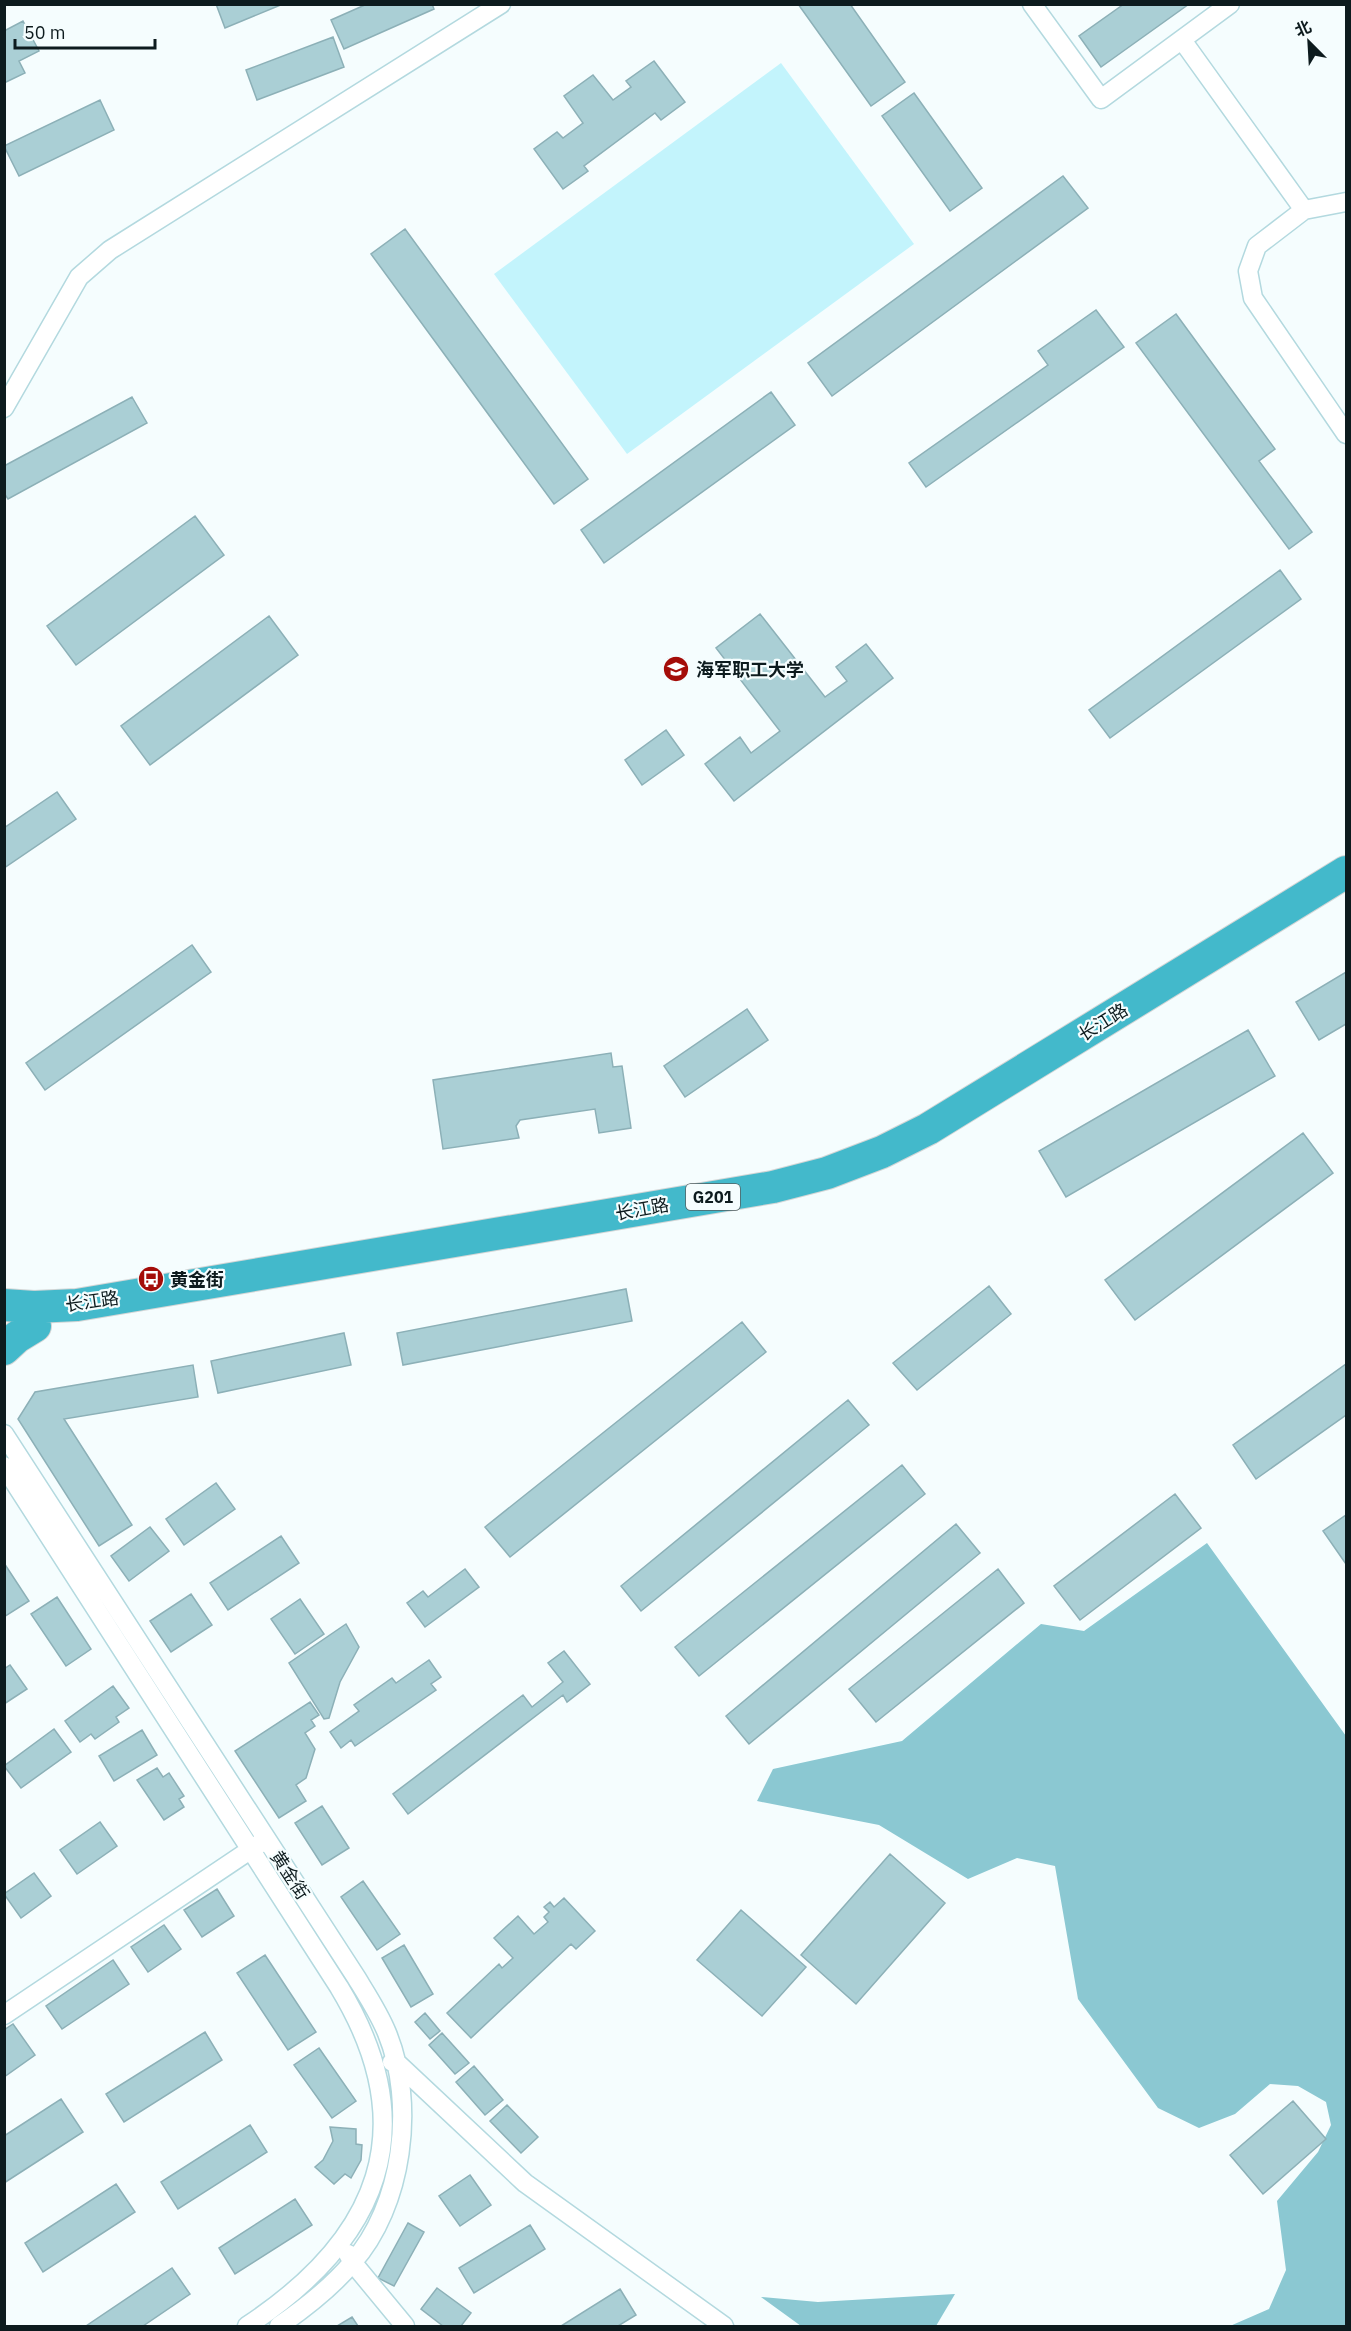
<svg xmlns="http://www.w3.org/2000/svg" width="1351" height="2331" font-family="'IBM Plex Sans','Noto Sans SC',sans-serif">
  <style>
    .green { fill: #c3f4fc }
    .forest { fill: #8bc8d2 }
    .building { fill: #aacfd5; stroke: #8cb0b7; stroke-width: 1.5 }
    .lines { fill: none; stroke-linecap: round; stroke-linejoin: round }
    .street-casing { stroke: #b3d9df; stroke-width: 21 }
    .highway-casing { stroke: #d3d6d6; stroke-width: 34 }
    .street { stroke: #fff; stroke-width: 18 }
    .highway { stroke: #43b9cb; stroke-width: 32 }
    .labels { text-anchor: middle; dominant-baseline: central; stroke-width: 4.5; stroke-linejoin: round; paint-order: stroke }
    .shield { fill: #f5fdfe; stroke: #535f61; stroke-width: 1.5 }
    .shield-label { font-size: 16px; font-weight: bold; fill: #0d1b1e }
    .poi-label { font-size: 18px; font-weight: bold; fill: #0d1b1e; stroke: #f5fdfe; text-anchor: start }
    .street-label { font-size: 18px; fill: #0d1b1e; stroke: #f5fdfe }
  </style>
  <rect width="100%" height="100%" fill="#f5fdfe"/>
  <path class="green" d="M781,63L914,244L627,454L494,274Z"/>
  <path class="forest" d="M1207,1543L1346,1736V2326H1230L1269,2309L1286,2270L1277,2201L1318,2152L1331,2125L1326,2102L1298,2086L1270,2084L1235,2114L1199,2128L1158,2108L1078,1999L1055,1866L1017,1858L968,1879L879,1825L757,1801L773,1769L902,1741L1041,1624L1084,1631Z
    M955,2294L936,2326H801L761,2297L818,2302Z"/>
  <path class="building" d="M216,4H283L225,28Z
    M367,4H432L434,9L344,49L331,20Z
    M798,4H850L905,82L871,106Z
    M1124,4H1189L1101,67L1079,36Z
    M23,21L39,51L19,61L25,73L4,83V31Z
    M333,37L344,67L257,100L246,70Z
    M654,61L685,102L661,120L655,113L584,166L588,171L563,189L534,149L557,132L563,138L583,123L564,96L593,75L613,100L631,87L626,81Z
    M914,93L982,188L950,211L882,116Z
    M100,100L114,130L19,176L4,146Z
    M1063,176L1088,208L832,396L808,363Z
    M405,229L588,479L554,504L371,254Z
    M1096,310L1124,347L926,487L909,463L1048,365L1038,351Z
    M1176,314L1275,449L1259,461L1312,532L1289,549L1136,343Z
    M771,392L795,425L604,563L581,530Z
    M132,397L147,423L8,499L4,493V466Z
    M195,516L224,555L76,665L47,626Z
    M1280,570L1301,599L1110,738L1089,710Z
    M760,614L825,697L847,681L836,667L866,644L893,678L734,801L705,764L740,737L751,753L780,731L716,648Z
    M269,616L298,655L150,765L121,726Z
    M666,730L684,755L642,785L625,760Z
    M57,792L76,819L4,868V828Z
    M192,945L211,972L45,1090L26,1063Z
    M1346,972V1024L1319,1040L1296,1002Z
    M747,1009L768,1040L685,1097L664,1066Z
    M1248,1030L1275,1076L1066,1197L1039,1151Z
    M611,1053L613,1067L622,1066L631,1128L599,1133L595,1109L520,1120L516,1126L519,1138L443,1149L433,1080Z
    M1303,1133L1333,1173L1135,1320L1105,1280Z
    M989,1286L1011,1314L917,1390L893,1363Z
    M626,1289L632,1321L403,1365L397,1333Z
    M742,1322L766,1352L510,1557L485,1527Z
    M344,1333L351,1365L218,1393L211,1361Z
    M1346,1364V1415L1256,1479L1233,1445Z
    M193,1365L198,1397L64,1419L132,1525L99,1546L18,1419L35,1392Z
    M848,1400L869,1425L641,1611L621,1586Z
    M902,1465L925,1494L699,1676L675,1647Z
    M216,1483L235,1509L184,1545L166,1519Z
    M1175,1494L1201,1528L1080,1620L1054,1586Z
    M1346,1515V1564L1323,1531Z
    M956,1524L980,1553L749,1744L726,1716Z
    M150,1527L169,1551L129,1581L111,1556Z
    M281,1536L299,1563L228,1610L210,1583Z
    M4,1563L29,1601L4,1617Z
    M465,1569L479,1587L425,1627L407,1603L423,1591L428,1597Z
    M998,1569L1024,1603L876,1722L849,1689Z
    M191,1594L212,1625L171,1652L150,1621Z
    M57,1597L91,1649L66,1666L31,1614Z
    M300,1599L324,1634L295,1654L271,1619Z
    M346,1624L359,1647L340,1682L329,1718L324,1719L289,1663Z
    M564,1651L590,1684L567,1702L563,1695L408,1814L393,1794L523,1695L532,1707L563,1682L548,1663Z
    M429,1660L441,1677L431,1684L436,1690L355,1746L351,1740L341,1748L330,1732L359,1711L354,1705L392,1678L396,1683Z
    M10,1665L27,1689L4,1704V1669Z
    M113,1686L129,1708L116,1717L119,1722L95,1739L91,1734L80,1742L65,1721Z
    M310,1702L319,1715L311,1720L315,1726L305,1733L315,1749L306,1778L296,1785L306,1801L279,1818L235,1751Z
    M54,1729L71,1752L21,1788L4,1766Z
    M142,1730L157,1755L114,1781L99,1756Z
    M157,1768L163,1777L169,1773L184,1796L179,1799L184,1807L164,1820L137,1780Z
    M322,1806L349,1848L322,1865L295,1823Z
    M100,1822L117,1846L77,1874L60,1850Z
    M890,1854L945,1903L856,2004L801,1955Z
    M34,1873L51,1896L21,1918L4,1894Z
    M363,1881L400,1934L377,1950L341,1897Z
    M217,1889L234,1916L202,1937L184,1910Z
    M564,1898L595,1931L576,1949L571,1944L471,2038L447,2013L499,1964L502,1968L513,1958L494,1938L518,1916L534,1934L548,1922L544,1917L549,1912L544,1907L550,1902L554,1907Z
    M741,1910L806,1967L762,2016L697,1960Z
    M164,1925L181,1949L148,1972L131,1947Z
    M404,1945L433,1994L411,2007L382,1958Z
    M265,1955L316,2032L288,2050L237,1973Z
    M113,1960L129,1984L62,2029L46,2006Z
    M425,2013L440,2031L430,2039L415,2022Z
    M13,2024L35,2055L4,2077V2030Z
    M205,2032L222,2060L124,2122L106,2094Z
    M442,2033L469,2063L455,2074L429,2045Z
    M319,2048L356,2101L332,2118L294,2065Z
    M474,2066L503,2100L485,2115L456,2082Z
    M61,2099L83,2132L4,2183V2136Z
    M1293,2101L1326,2139L1263,2194L1230,2155Z
    M507,2105L538,2137L521,2153L490,2121Z
    M250,2125L267,2152L178,2209L161,2182Z
    M330,2127L356,2129V2144L362,2145L361,2160L351,2178L345,2174L334,2184L315,2167L323,2160L333,2141Z
    M470,2175L491,2205L460,2226L439,2196Z
    M116,2184L135,2212L43,2272L25,2243Z
    M295,2199L312,2225L235,2274L219,2248Z
    M408,2223L424,2232L394,2286L378,2278Z
    M530,2225L545,2249L474,2293L459,2268Z
    M172,2268L190,2294L143,2326H86Z
    M437,2288L471,2313L461,2326H443L421,2309Z
    M620,2289L636,2315L618,2326H561Z
    M352,2317L358,2326H337Z"/>
  <g class="lines">
    <g class="street-casing">
      <path id="street" d="M1032,4L1101,99L1230,4
        M1182,40L1304,210
        M1346,202L1304,210L1257,246L1248,271L1253,298L1346,434
        M4,408L79,277L110,250L501,4
        M4,1434L356,1977C367,1995 379,2013 387,2033C416,2104 403,2206 352,2263C331,2288 305,2308 279,2326
        M4,1466L339,1987C425,2129 379,2239 247,2326
        M4,2015L259,1844
        M392,2062H396L525,2183L724,2326
        M348,2254L353,2263L405,2326"/>
    </g>
    <g class="highway-casing">
      <path id="highway" d="M4,1305L34,1307L77,1305L773,1187L827,1173L882,1152L928,1129L1346,872
        M4,1349L17,1337L35,1326"/>
    </g>
    <use href="#street" class="street"/>
    <use href="#highway" class="highway"/>
  </g>
  <defs>
    <g id="university-disc" transform="scale(1.35)"><circle r="9.5" fill="#a40d09" stroke="#f5fdfe"/><path d="M0-5L7-2L0 1L-7-2ZM-4 1L0 2.5L4 1V4Q0 6-4 4Z" fill="#fff"/></g>
    <g id="bus-disc" transform="scale(1.35)"><circle r="9.5" fill="#a40d09" stroke="#f5fdfe"/><path d="M-5-6H5V4H4V6H2V4H-2V6H-4V4H-5ZM-3.5-4V0h7V-4ZM-3.5 1.2v1.5H-2V1.2ZM2 1.2v1.5H3.5V1.2Z" fill="#fff"/></g>
  </defs>
  <g fill-rule="evenodd">
    <use href="#university-disc" x="676" y="669"/>
    <use href="#bus-disc" x="151" y="1279"/>
  </g>
  <g class="labels">
    <rect class="shield" x="686" y="1184" width="54" height="26" rx="4.5"/>
    <g class="shield-label">
      <text x="713" y="1197">G201</text>
    </g>
    <g class="poi-label">
      <text x="696" y="669">海军职工大学</text>
      <text x="170" y="1279">黄金街</text>
    </g>
    <g class="street-label">
      <text transform="translate(1103 1022) rotate(-32)">长江路</text>
      <text transform="translate(642 1209) rotate(-10)">长江路</text>
      <text transform="translate(92 1301) rotate(-8)">长江路</text>
      <text transform="translate(290 1875) rotate(57)">黄金街</text>
    </g>
  </g>
  <rect width="1351" height="2331" fill="none" stroke="#0d1b1e" stroke-width="12"/>
  <g transform="translate(1309 42) rotate(336)" stroke="#f5fdfe" stroke-width="4.5" paint-order="stroke">
  <path d="M0-4.5L10 22L0 15L-10 22Z" fill="#0d1b1e"/>
  <text y="-9" font-size="16" font-weight="bold" text-anchor="middle" fill="#0d1b1e">北</text>
  </g>
  <path d="M15 39v9h140v-9" fill="none" stroke="#0d1b1e" stroke-width="3"/>
  <text x="24" y="39" font-size="18" fill="#0d1b1e" stroke="#f5fdfe" stroke-width="4.5" paint-order="stroke">50 m</text>
</svg>
